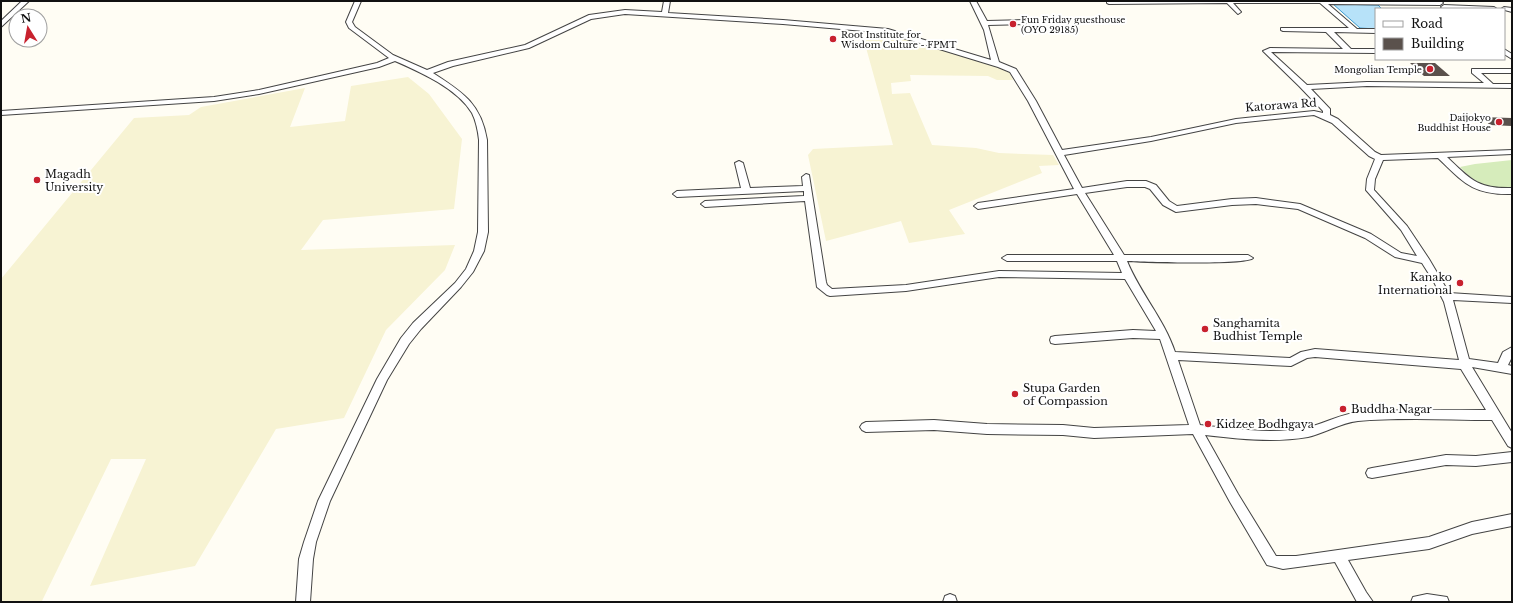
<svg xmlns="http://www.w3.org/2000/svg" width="1513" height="603" font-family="'Libre Baskerville',serif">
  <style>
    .farmland { fill: #f7f3d3 }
    .green { fill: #d6ecbb }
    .water { fill: #b7e2f9; stroke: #3a9ad3 }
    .building { fill: #5a514c }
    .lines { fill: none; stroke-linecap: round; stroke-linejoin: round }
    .minor-casing { stroke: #444; stroke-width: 2 }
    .minor { fill: #fff; fill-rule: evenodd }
    .poi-dot { fill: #c8212e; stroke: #fff; stroke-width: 1.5 }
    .labels { text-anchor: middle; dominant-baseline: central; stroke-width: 4; stroke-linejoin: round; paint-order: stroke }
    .far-poi-label { font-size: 9px; fill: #111; stroke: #fff; text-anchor: start }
    .street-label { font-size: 11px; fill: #111; stroke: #fff }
    .poi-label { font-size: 11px; fill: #111; stroke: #fff; text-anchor: start }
  </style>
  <rect width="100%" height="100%" fill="#fffdf4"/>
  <path class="farmland" d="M869,33L897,35L1008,69L1013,80H997L988,76L910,75L911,81L891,83L892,94L910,93L932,145L976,148L999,153L1053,155L1059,165L1039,166L1042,173L949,210L965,234L909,243L901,221L826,241L808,155L813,149L893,145L865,44Z
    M408,77L429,94L462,139L454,209L323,220L301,250L455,245L445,270L386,330L344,418L276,429L195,566L90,586L146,459H111L42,601L1,602V279L134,118L189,115L201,107L305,88L290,127L345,121L351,86Z"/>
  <path class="green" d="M1512,160V188C1490,189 1475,184 1460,167L1475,164Z"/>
  <path class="water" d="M1333,4L1378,5L1382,9H1376V29L1360,28Z"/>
  <path class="building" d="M1410,63H1435L1450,76H1424Z
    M1481,117L1512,118V126L1490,125Z"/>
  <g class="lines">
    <g class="minor-casing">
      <path id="minor" d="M22,1H29L1,27V21Z
        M355,1H361L352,22L355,27L393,55L427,70L448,62L525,45L589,15L625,10L662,12L664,1H670L668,13L783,20L888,29L991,60L984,30L970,1H976L987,21L1025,20L1028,22L1025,24L988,25L999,62L1016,69L1036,101L1062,150L1151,137L1236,119L1314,111L1323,113V111L1299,86L1263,51L1270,48L1343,49L1326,32L1283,31L1281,30V28H1349L1320,3H1233L1241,12L1238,14L1227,3L1109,4L1107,3V1L1442,2L1443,3L1440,5L1328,4L1357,29H1376V33L1334,32L1351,49H1376V53L1271,52L1307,85L1367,82L1484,83L1472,73V69H1512V73H1481L1493,84H1512V88L1367,86L1311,89L1330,109V115L1338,119L1375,152L1381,155L1512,150V154L1447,157C1471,180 1478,189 1512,188V194C1473,195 1464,183 1438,158L1383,160L1375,179L1374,190L1407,226L1429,259L1449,293L1512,297V303L1453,300L1469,359L1498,363L1503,352L1512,347V357L1508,365L1512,366V374L1472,367L1512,433V448L1508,446L1492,420C1447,420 1402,417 1358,421C1340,423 1325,433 1308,437C1274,443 1239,439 1205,435L1238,494L1276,556H1296L1429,537L1472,522L1512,514V526L1472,534L1429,549L1348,560L1366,592L1373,602H1357L1335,562L1283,569L1267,565L1230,502L1193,434L1094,438L1063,435L987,434L934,430L866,432L862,430L860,427L862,424L866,422L934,420L987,424L1063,425L1094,428L1189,425L1160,339L1133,338L1055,344L1051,343L1050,340L1051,337L1055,336L1133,330L1156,331L1125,279L999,277L906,291L830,296L827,295L817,287L805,201L705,207L701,204L705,201L804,196V191L677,197L673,194L677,191L741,188L735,163L739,161L743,163L750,188L803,186L802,177L806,174L809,175L826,282L827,285L832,289L906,285L999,271L1122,273L1117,261H1007L1002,258L1007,255H1114L1077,194L978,209L974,206L978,203L1074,189L1028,101L1010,72L998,67L887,33L783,24L625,14L591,19L529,48L453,66L433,73C462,92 481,103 487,140L488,232L484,251L473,272L461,287L421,329L409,344L387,380L330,501L316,542L313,559L310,602H296L299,559L304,542L318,501L377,379L401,338L413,323L455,283L466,269L474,251L478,232L479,140C478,131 476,121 472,113C457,88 420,72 395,61L379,67L259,94L214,101L1,115V111L214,97L259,90L377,63L389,58L349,28L346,22ZM1314,115L1332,123L1369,156L1375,159L1367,179L1366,190L1401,230L1417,256L1401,253L1371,234L1300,204L1256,198L1232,199L1177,206L1169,201L1156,185L1146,181H1127L1082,188L1064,155L1151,141L1236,123ZM1127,187H1145L1150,189L1163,205L1176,212L1232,205L1256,204L1298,209L1365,238L1395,257L1422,263L1434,282L1444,302L1459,360L1315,349L1301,352L1290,358L1175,352C1164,319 1140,293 1127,261C1143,262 1247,265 1253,258L1248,255H1124L1085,193ZM1315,357L1461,369L1486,410C1444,410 1401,409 1359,412C1341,414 1326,423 1309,427C1274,435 1236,429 1200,425L1178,360L1291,366L1307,358Z
        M1444,5L1494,7L1497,9L1442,8L1441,7Z
        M1504,7L1512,8V12L1501,9Z
        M1504,49L1512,54V59L1504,54Z
        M1512,452V462L1476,466L1446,465L1372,478L1368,477L1366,473L1368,469L1372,468L1446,455L1476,456Z
        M950,594L955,596L957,602H943L945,596Z
        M1427,594L1447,597L1449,602H1411L1413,597Z"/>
    </g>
    <use href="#minor" class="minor"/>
  </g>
  <g class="poi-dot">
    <circle cx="1013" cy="24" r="4"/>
    <circle cx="833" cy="39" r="4"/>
    <circle cx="1430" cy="69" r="4"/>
    <circle cx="1499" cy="122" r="4"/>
    <circle cx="37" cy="180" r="4"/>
    <circle cx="1460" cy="283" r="4"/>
    <circle cx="1205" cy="329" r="4"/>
    <circle cx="1015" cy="394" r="4"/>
    <circle cx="1343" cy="409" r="4"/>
    <circle cx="1208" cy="424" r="4"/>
  </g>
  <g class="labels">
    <g class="far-poi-label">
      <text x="1021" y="19">Fun Friday guesthouse<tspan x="1021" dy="10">(OYO 29185)</tspan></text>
      <text x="841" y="34">Root Institute for<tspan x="841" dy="10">Wisdom Culture - FPMT</tspan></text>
      <text x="1422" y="69" text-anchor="end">Mongolian Temple</text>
      <text x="1491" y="117" text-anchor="end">Daijokyo<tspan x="1491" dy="10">Buddhist House</tspan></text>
    </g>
    <g class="street-label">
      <text transform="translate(1281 105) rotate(-4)">Katorawa Rd</text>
    </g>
    <g class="poi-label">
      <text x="45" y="174">Magadh<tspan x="45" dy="13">University</tspan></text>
      <text x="1452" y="277" text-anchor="end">Kanako<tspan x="1452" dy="13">International</tspan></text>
      <text x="1213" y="323">Sanghamita<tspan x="1213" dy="13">Budhist Temple</tspan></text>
      <text x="1023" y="388">Stupa Garden<tspan x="1023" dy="13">of Compassion</tspan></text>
      <text x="1351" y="409">Buddha Nagar</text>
      <text x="1216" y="424">Kidzee Bodhgaya</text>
    </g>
  </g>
  <rect width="1513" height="603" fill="none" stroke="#111111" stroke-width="4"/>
  <rect x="1375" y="8" width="130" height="52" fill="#ffffff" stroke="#a0a0a0"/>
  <rect x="1383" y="21" width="20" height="6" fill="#ffffff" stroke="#a0a0a0"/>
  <text x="1411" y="28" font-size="12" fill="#111111">Road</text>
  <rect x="1383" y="38" width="20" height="12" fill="#5a514c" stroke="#a0a0a0"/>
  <text x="1411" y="48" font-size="12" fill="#111111">Building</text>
  <g transform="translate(28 28) rotate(349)"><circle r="19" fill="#ffffff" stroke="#a0a0a0"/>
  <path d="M0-3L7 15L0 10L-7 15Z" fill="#c8212e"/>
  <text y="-6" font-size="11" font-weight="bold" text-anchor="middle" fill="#111111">N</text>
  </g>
</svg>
